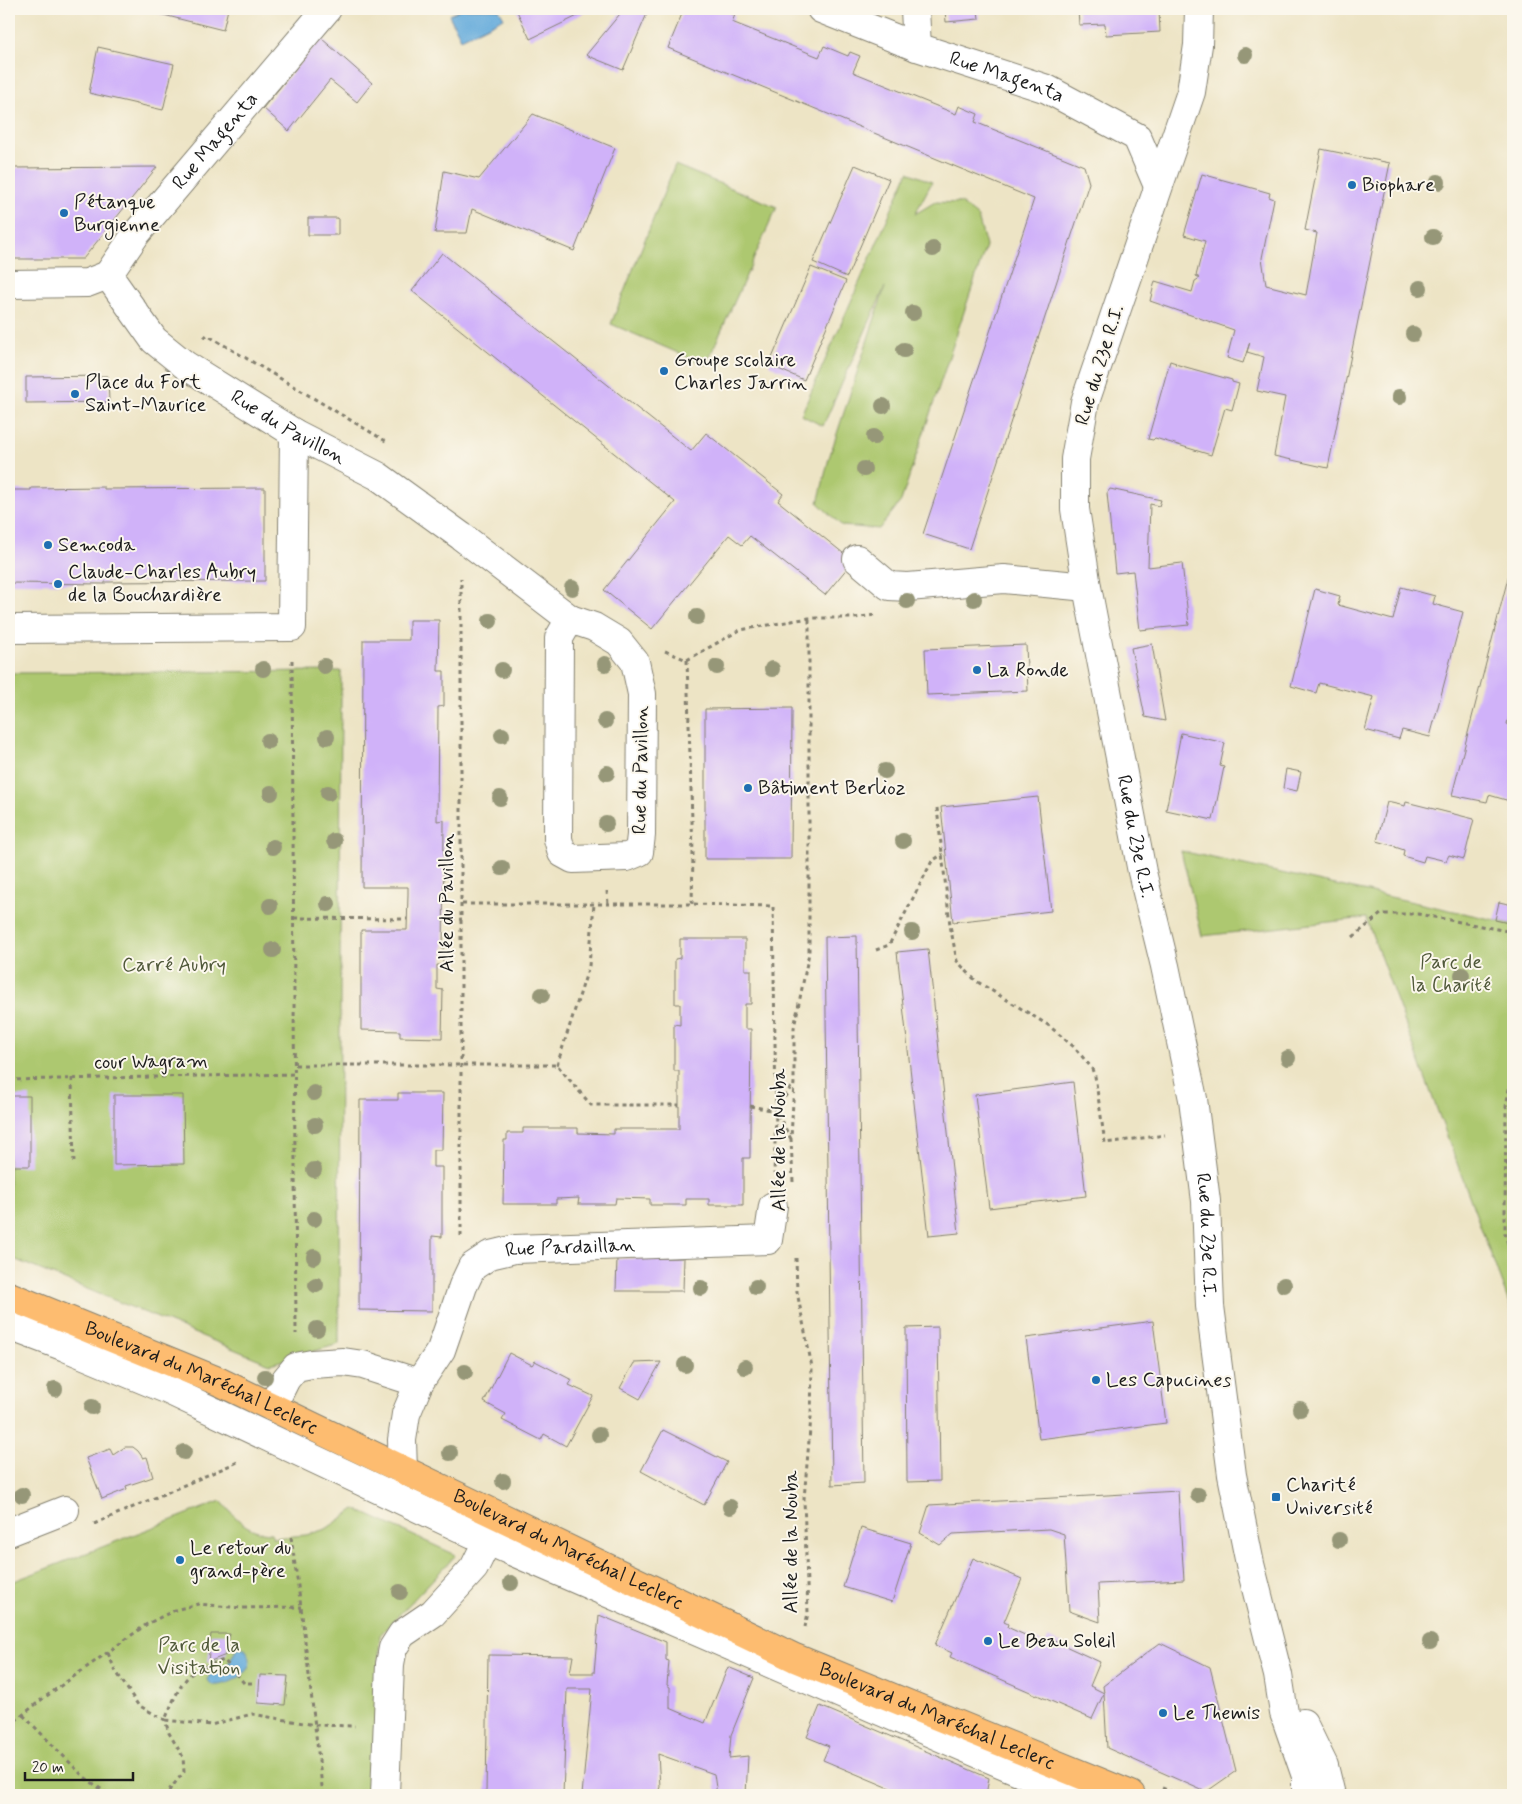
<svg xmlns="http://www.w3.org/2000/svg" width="1522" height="1804" font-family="Mynerve,sans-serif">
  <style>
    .green { fill: #adc86f; stroke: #647246 }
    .water { fill: #65abdb; stroke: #40647c }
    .building { fill: #d0b2f9 }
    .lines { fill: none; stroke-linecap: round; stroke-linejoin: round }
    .minor-casing { stroke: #848070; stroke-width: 30 }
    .major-casing { stroke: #848070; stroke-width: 30 }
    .path { stroke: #848070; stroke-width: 3; stroke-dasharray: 4 4; stroke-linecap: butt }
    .minor { stroke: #fff; stroke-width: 28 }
    .major { stroke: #fdbc6f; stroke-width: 28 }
    .tree { fill: #969778 }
    .poi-dot { fill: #1f6fb2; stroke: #fbf7ec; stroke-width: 2 }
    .labels { text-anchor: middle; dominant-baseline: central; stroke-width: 4; stroke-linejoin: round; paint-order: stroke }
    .street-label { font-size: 20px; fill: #1c1c1c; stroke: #fbf7ec }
    .poi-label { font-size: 20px; fill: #1c1c1c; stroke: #fbf7ec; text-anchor: start }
    .park-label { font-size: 20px; fill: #4f5839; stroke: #fbf7ec }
  </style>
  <rect width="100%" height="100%" fill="#fbf7ec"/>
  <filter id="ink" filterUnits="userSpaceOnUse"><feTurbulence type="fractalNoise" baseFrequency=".02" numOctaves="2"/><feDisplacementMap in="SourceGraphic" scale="10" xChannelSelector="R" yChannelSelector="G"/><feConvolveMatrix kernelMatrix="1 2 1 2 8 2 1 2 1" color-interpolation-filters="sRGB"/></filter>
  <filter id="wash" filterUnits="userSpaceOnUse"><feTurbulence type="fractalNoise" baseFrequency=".0096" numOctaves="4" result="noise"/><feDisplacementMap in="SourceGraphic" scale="20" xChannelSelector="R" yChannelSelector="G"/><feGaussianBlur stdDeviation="1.12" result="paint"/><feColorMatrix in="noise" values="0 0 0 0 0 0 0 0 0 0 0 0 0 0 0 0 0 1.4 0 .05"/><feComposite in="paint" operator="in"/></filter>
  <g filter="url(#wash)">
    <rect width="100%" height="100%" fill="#ede4c5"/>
    <path class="green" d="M675,165L777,207L706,365L611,324Z
      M908,172L932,182L915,214L935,202L961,203L978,217L986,246L901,501L879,529L842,526L818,503L829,458L885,287L823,426L801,415Z
      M341,671L339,1344L270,1364L9,1257V673Z
      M1181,851L1513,924V1314L1366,918L1202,936Z
      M221,1501C237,1519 246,1532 271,1533L273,1538L306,1535L326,1529L355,1509L456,1555L380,1635L373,1795H9V1583Z"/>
    <path class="water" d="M461,9H499L504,18L461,39L449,15Z
      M239,1648L245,1649C262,1668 231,1687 212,1685L208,1680L210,1674L228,1664L236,1650Z"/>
    <g id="blocks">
      <path class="building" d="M140,9H228L223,30Z
        M516,9H592L530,39Z
        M624,9H649L623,70L586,55Z
        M684,9H700L705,11V9H718L735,15L732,22L819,57L824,46L848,56L850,52L860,56L853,72L956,114L959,106L978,114L975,122L1084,166L1089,183L969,549L923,534L1034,199L668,48Z
        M945,9H978L979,19L946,22Z
        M1078,9H1159L1160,32L1106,35L1105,24L1079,25Z
        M321,38L372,83L357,102L330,80L289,131L263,108Z
        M98,47L174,64L163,110L89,93Z
        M533,114L615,148L574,251L472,209L467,233H435L444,171L479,179Z
        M1321,149L1390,163L1328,468L1274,456L1285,397L1257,391L1264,357L1247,352L1250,342L1243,363L1227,358L1234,330L1150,301L1155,281L1192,292L1195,281L1200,278L1196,276L1205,241L1184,235L1202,174L1270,193L1269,197L1274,199L1262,258L1266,285L1306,295L1317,233L1305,230Z
        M855,165L889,179L847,277L813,262Z
        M157,167L83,259H9V168Z
        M308,218H338V235H308Z
        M442,253L691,451L706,433L783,494L778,501L853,561L825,595L750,536L742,545L729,535L652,629L604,590L675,502L412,291Z
        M811,267L846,281L804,380L769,365Z
        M1170,361L1176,363L1175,364L1232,380V382L1239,384L1232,410L1225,408L1211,455L1155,438L1153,440L1148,439Z
        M108,376L109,402L26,403V377Z
        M104,487V489L265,488V581L105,582V584L9,583V490H31V488Z
        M1110,489L1161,500L1159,506L1150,504L1148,567L1182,563L1189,625L1140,630L1133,571L1115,573L1107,493Z
        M1509,574L1513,575V701L1507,724L1513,726V802L1489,795L1487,802L1452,795Z
        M1401,587L1435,596L1433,604L1463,612L1430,737L1402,730L1399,739L1365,730L1374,697L1319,683L1316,693L1291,686L1315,589L1340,596L1338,605L1393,620Z
        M409,620H439L438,671H444V706L438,707L437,821L444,820L443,965H437V989L443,990L442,1038L400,1037V1031L361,1030V930H407L408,894V887H362L363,640H409Z
        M1152,644L1161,698L1165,721L1145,717L1131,648Z
        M1026,645L1028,691L927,695L925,649Z
        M792,708L791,859H705V709Z
        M1181,733L1225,743L1220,766L1224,767L1213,820L1166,810Z
        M1286,769L1301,772L1297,791L1283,788Z
        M1038,797L1051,911L953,922L941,807Z
        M1387,802L1405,806L1406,802L1474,819L1464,859L1449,855L1446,861L1425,856L1423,862L1403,856L1404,850L1395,847V846L1377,841Z
        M1499,902L1513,905V924L1495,920Z
        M857,936L864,1483L832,1485L825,937Z
        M680,939H745V970H751V1004H745V1029H751L750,1130V1158H743V1205H709V1199H686V1205H650V1199L616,1198L615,1204H578L579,1198L556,1199V1204H503L504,1140H507V1133H523V1128H578V1133L614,1134V1129H679V1071H674V1024L680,1025V1004H675V959L680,958Z
        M928,949L959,1233L929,1236L897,952Z
        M1073,1082L1086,1196L989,1208L975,1095Z
        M398,1093H443L442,1150H433V1167H442V1237L432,1236V1311L359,1310L360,1100H398Z
        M114,1095H183L184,1164L114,1165Z
        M9,1096H30V1166H9Z
        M684,1258L683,1291H616L617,1259Z
        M1153,1321L1166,1423L1039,1439L1026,1338Z
        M938,1327L940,1481L907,1482L906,1328Z
        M509,1353L532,1365L535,1361L572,1380L569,1385L593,1396L566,1446L544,1434L541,1440L502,1420L506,1414L484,1402Z
        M661,1362L640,1399L620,1388L634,1363Z
        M663,1430L727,1462L704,1505L641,1471Z
        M125,1447H133L138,1451L143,1458L147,1457L153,1477L126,1486L127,1489L102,1499L86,1458L110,1449L113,1455Z
        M1178,1491L1184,1580L1098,1584L1100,1622L1069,1611L1064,1534L1049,1529L953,1534L940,1545L920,1533L929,1505Z
        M861,1528L911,1543L892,1602L843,1587Z
        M973,1558L1022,1579L1004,1622L1008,1624L1007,1627L1045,1644L1048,1638L1100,1662L1090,1686L1104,1693L1103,1686L1160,1643L1210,1667L1236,1771L1206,1792L1107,1748L1104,1693L1092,1719L950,1657L952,1653L935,1645Z
        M599,1615L666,1642V1660L669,1661L667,1685L670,1687V1708L705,1723L728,1667L754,1678L731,1735L729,1758L748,1756L746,1795H717L714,1774L658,1754L660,1787L657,1795H582L592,1689H567L563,1795H486L488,1655L573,1656L570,1673H594Z
        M211,1634H230L226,1655L208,1662Z
        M260,1675L288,1676L285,1705L258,1703Z
        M820,1706L989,1778L986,1795H906L823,1760L829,1746L807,1737Z"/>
    </g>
  </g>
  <g filter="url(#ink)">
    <use href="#blocks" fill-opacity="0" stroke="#848070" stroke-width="1"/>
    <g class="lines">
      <g class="minor-casing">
        <g id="minor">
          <path id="s1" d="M821,9L917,47L1047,89L1137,137L1158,186"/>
          <path d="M915,9L917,47"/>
          <path id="s2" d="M1199,9L1198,45L1191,92L1085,402L1075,459V509L1087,587L1142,872L1165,966L1193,1099L1206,1201L1210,1306L1232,1475L1250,1564L1278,1675L1284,1713L1306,1776V1795"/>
          <path id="s3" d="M108,275L154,340L185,365L294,433L378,476L461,536L570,619"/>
          <path id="s4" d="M108,275L136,234L327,9"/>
          <path d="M9,284L87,283L108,275"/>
          <path d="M857,559L889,586L908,587L1004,579L1087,587"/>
          <path d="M570,619L594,627L619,642L635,662L642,694L641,835L639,852L627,857L573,859L562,853L558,839L559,638Z"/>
          <path d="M9,629L292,627L294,433"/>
          <path d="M9,1326L65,1347L166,1389L488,1541L1074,1795"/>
          <path id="s5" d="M419,1383L441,1350L463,1286L472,1267L490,1255L515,1249L768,1240L773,1206"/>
          <path d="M272,1407L286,1379L296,1367L312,1364L343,1362L363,1365L419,1383L406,1414L402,1440L403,1471"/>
          <path d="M9,1532L65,1510"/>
          <path d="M1303,1723L1324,1766L1331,1795"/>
          <path d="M385,1795L390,1664L393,1648L402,1634L433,1613L474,1568L495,1525"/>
        </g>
      </g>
      <g class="major-casing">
        <g id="major">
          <path id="s6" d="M9,1296L220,1382L795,1658L1131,1795"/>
        </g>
      </g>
      <path class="path" d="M204,338L207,335L389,443
        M665,651L687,660L740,630L809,618H854L875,615
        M292,660L296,1334
        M687,660L693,853L692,904
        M937,808L950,925L957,961L976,981L1048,1025L1074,1047L1091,1067L1095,1076L1105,1143L1165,1135
        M607,891L608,904
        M462,904H692L773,906L776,1111
        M294,918L407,919
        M443,920L462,919
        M1353,937L1381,914H1418L1513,932
        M876,950L889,945L932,861L943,854
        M295,1065H557L591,1105H679
        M557,1065L589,966L594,904
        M1513,1073L1510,1083L1506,1107L1505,1214V1233L1513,1263
        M72,1078L74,1165
        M9,1080L295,1074
        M750,1106L776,1111L774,1174
        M791,1139L776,1111L793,1084
        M1506,1165L1513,1156
        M793,1182L791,1139L794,1082V1028L809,953V618
        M461,1236V578
        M796,1258L797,1292L812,1367L811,1417L804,1499L808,1613L805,1627
        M94,1524L240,1461
        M291,1537L301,1607L323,1795
        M108,1653L115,1670L138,1705L165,1720L169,1733L183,1757L184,1772L170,1789L168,1795
        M252,1683H244L224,1660C213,1664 196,1668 188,1677C177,1689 171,1706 165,1720L211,1725L252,1714L315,1725L355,1726
        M23,1715L83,1776L109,1795
        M9,1726L41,1700L147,1624L175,1610L198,1604L241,1608L301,1607
        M1162,1788L1180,1795"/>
      <use href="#minor" class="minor"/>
      <use href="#major" class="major"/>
    </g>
    <g class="tree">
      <circle cx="1245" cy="55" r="8"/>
      <circle cx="1438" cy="182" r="8"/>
      <circle cx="1433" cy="237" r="8"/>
      <circle cx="933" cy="249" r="8"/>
      <circle cx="1420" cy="288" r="8"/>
      <circle cx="913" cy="313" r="8"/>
      <circle cx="1413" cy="334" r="8"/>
      <circle cx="904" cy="350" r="8"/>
      <circle cx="1399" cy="397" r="8"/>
      <circle cx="883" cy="406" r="8"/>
      <circle cx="874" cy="437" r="8"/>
      <circle cx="864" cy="469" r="8"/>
      <circle cx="572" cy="588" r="8"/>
      <circle cx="974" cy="599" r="8"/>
      <circle cx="907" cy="601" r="8"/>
      <circle cx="697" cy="617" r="8"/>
      <circle cx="490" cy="621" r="8"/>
      <circle cx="605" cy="664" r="8"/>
      <circle cx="324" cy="666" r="8"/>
      <circle cx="717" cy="667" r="8"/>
      <circle cx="263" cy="669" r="8"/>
      <circle cx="772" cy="669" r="8"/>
      <circle cx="502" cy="670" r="8"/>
      <circle cx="605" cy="721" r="8"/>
      <circle cx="502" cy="735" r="8"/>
      <circle cx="327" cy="737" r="8"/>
      <circle cx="268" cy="741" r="8"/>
      <circle cx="885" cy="771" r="8"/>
      <circle cx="607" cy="773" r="8"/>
      <circle cx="271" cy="793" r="8"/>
      <circle cx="328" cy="793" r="8"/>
      <circle cx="500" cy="798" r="8"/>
      <circle cx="606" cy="824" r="8"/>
      <circle cx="334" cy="841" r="8"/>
      <circle cx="903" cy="841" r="8"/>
      <circle cx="273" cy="847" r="8"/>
      <circle cx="502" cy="868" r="8"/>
      <circle cx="328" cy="904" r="8"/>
      <circle cx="270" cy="906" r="8"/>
      <circle cx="912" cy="932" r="8"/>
      <circle cx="273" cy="950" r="8"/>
      <circle cx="1462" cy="975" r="8"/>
      <circle cx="542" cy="995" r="8"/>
      <circle cx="1288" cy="1058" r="8"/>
      <circle cx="314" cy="1093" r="8"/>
      <circle cx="315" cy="1125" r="8"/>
      <circle cx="314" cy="1170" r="8"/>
      <circle cx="314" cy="1219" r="8"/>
      <circle cx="314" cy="1257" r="8"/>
      <circle cx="316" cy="1285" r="8"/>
      <circle cx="1284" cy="1285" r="8"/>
      <circle cx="756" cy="1287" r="8"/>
      <circle cx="701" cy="1288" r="8"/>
      <circle cx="317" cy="1329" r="8"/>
      <circle cx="685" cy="1365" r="8"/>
      <circle cx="745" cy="1367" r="8"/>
      <circle cx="465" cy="1372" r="8"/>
      <circle cx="265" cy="1377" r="8"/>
      <circle cx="55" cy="1389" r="8"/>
      <circle cx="92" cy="1407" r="8"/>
      <circle cx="1300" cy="1409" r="8"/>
      <circle cx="599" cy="1435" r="8"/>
      <circle cx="184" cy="1452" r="8"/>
      <circle cx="450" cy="1453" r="8"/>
      <circle cx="503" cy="1481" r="8"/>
      <circle cx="22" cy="1495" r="8"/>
      <circle cx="1198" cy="1495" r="8"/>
      <circle cx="730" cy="1507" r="8"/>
      <circle cx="1339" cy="1540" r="8"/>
      <circle cx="511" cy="1583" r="8"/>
      <circle cx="400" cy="1592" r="8"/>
      <circle cx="1430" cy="1642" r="8"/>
    </g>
  </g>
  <g class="poi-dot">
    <circle cx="1352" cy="185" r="5"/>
    <circle cx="64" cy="213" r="5"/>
    <circle cx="664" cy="371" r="5"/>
    <circle cx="75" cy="394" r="5"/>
    <circle cx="48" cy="545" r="5"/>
    <circle cx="58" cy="584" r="5"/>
    <circle cx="977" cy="670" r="5"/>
    <circle cx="748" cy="788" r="5"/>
    <circle cx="1096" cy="1380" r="5"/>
    <rect x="1271" y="1492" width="10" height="10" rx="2.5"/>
    <circle cx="180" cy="1560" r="5"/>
    <circle cx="988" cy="1641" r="5"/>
    <circle cx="1163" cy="1713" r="5"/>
  </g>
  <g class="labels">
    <g class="street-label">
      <text stroke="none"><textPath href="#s1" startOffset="198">Rue Magenta</textPath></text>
      <text stroke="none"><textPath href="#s4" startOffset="172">Rue Magenta</textPath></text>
      <text transform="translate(1100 365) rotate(-73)">Rue du 23e R.I.</text>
      <text stroke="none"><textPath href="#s3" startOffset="240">Rue du Pavillon</textPath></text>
      <text transform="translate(641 770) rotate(-89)">Rue du Pavillon</text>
      <text stroke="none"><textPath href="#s2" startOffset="852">Rue du 23e R.I.</textPath></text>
      <text transform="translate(447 903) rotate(-90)">Allée du Pavillon</text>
      <text transform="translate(151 1062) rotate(-1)">cour Wagram</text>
      <text transform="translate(779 1140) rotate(-90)">Allée de la Nouba</text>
      <text stroke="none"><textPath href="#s2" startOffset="1258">Rue du 23e R.I.</textPath></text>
      <text stroke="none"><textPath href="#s5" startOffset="231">Rue Pardaillan</textPath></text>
      <text stroke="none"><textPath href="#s6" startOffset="209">Boulevard du Maréchal Leclerc</textPath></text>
      <text transform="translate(791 1542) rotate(-90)">Allée de la Nouba</text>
      <text stroke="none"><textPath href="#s6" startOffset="614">Boulevard du Maréchal Leclerc</textPath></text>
      <text stroke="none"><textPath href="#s6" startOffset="1019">Boulevard du Maréchal Leclerc</textPath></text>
    </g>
    <g class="poi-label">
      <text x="1362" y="185">Biophare</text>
      <text x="74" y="202">Pétanque<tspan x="74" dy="23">Burgienne</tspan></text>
      <text x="674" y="360">Groupe scolaire<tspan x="674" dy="23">Charles Jarrin</tspan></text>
      <text x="85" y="382">Place du Fort<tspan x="85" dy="23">Saint-Maurice</tspan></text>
      <text x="58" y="545">Semcoda</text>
      <text x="68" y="572">Claude-Charles Aubry<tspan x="68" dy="23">de la Bouchardière</tspan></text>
      <text x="987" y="670">La Ronde</text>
      <text x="758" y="788">Bâtiment Berlioz</text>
      <text x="1106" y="1380">Les Capucines</text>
      <text x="1286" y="1485">Charité<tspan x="1286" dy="23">Université</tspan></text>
      <text x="190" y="1548">Le retour du<tspan x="190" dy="23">grand-père</tspan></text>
      <text x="998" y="1641">Le Beau Soleil</text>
      <text x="1173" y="1713">Le Themis</text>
    </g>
    <g class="park-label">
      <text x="1451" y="962">Parc de<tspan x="1451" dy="23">la Charité</tspan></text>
      <text x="174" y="965">Carré Aubry</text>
      <text x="199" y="1645">Parc de la<tspan x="199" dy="23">Visitation</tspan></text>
    </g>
  </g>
  <rect width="1522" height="1804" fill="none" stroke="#fbf7ec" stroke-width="30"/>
  <path d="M25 1772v8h108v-8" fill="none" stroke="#1c1c1c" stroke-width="2.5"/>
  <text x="32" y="1772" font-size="15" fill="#1c1c1c" stroke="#fbf7ec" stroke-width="4" paint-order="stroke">20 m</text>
</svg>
